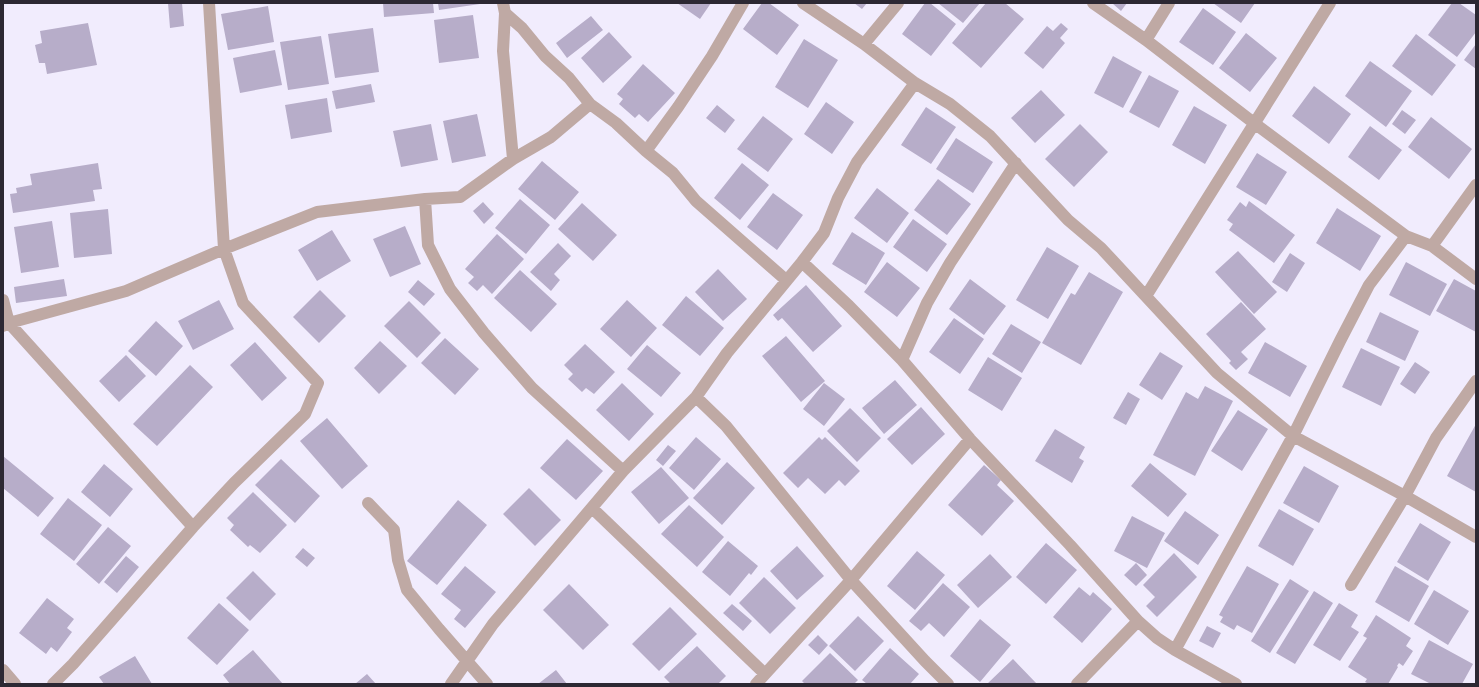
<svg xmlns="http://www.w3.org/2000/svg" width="1479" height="687" font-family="'Open Sans',sans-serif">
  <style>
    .building { fill: #b7adc9 }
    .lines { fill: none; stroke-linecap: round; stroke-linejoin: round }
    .minor { stroke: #bfa9a4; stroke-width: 12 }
  </style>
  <rect width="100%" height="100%" fill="#f1ecfd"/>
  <path class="building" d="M168,3H182L184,26L170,28Z
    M383,3H433L434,13L384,17Z
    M438,3H480V4L439,10Z
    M677,3H711L700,19Z
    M762,3H769L799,25L777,55L743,29Z
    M854,3H867L862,9Z
    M925,3H930L956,24L931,56L902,34Z
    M938,3H980L963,23Z
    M986,3H1005L1024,19L981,68L952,43Z
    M1112,3H1127L1121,11Z
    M1213,3H1255L1241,23Z
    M1452,3H1459L1476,15V32L1457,57L1428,35Z
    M268,6L274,42L228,50L221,14Z
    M1203,8L1236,32L1213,65L1179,42Z
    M473,15L479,58L439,63L434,20Z
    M591,16L603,30L567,58L556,43Z
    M88,23L97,65L47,74L45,63H39L35,45L42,43L40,31Z
    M1061,23L1068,29L1060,38L1065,43L1043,69L1024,53L1047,26L1053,31Z
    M373,28L379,72L335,78L328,34Z
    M609,32L632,57L603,83L581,58Z
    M1246,33L1277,58L1250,92L1219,68Z
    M1416,34L1456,65L1432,96L1392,66Z
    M321,36L329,84L288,90L280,42Z
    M804,39L838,60L808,108L775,87Z
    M1476,44V69L1464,60Z
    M275,50L282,85L240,93L233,58Z
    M1113,56L1142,72L1123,108L1094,93Z
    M1370,61L1412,91L1386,127L1345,96Z
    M643,64L675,93L648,122L639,114L635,118L619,104L623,99L617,94Z
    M1149,75L1179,91L1159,128L1129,112Z
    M371,84L375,102L336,109L332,91Z
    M1314,86L1351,114L1329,144L1292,116Z
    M1041,90L1065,115L1035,143L1011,118Z
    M327,98L332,132L291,139L285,105Z
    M826,102L854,122L832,154L804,134Z
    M717,105L735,120L725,133L706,118Z
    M1194,106L1227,125L1205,164L1172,145Z
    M926,107L956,127L931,164L901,145Z
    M1402,110L1416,120L1405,134L1392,124Z
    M477,114L486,156L452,163L443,121Z
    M763,116L793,139L768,172L737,149Z
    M1431,117L1472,149L1449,179L1408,147Z
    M431,124L438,160L401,167L393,131Z
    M1080,124L1108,152L1074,187L1045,159Z
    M1370,126L1402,150L1379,180L1348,157Z
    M956,138L993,162L973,193L936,169Z
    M1257,153L1287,172L1266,205L1236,187Z
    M542,161L579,192L555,220L518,189Z
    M98,163L102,189L93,190L95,201L13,213L10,194L17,193L16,188L32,185L30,174Z
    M742,163L769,185L740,220L714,198Z
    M938,179L971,204L947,235L914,210Z
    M877,188L909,213L887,243L854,218Z
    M773,193L803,215L777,250L747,227Z
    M520,199L550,225L526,254L495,228Z
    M1249,201L1295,235L1274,263L1229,230L1233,224L1227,220L1240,202L1246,207Z
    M483,202L494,214L484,224L473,211Z
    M582,203L617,235L593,261L558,229Z
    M1337,208L1381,236L1360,271L1316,243Z
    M108,209L112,254L74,258L70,213Z
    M913,219L947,244L927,272L893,247Z
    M52,221L59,267L21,273L14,227Z
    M405,226L421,264L390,277L373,239Z
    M332,230L351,261L317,281L298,250Z
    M852,232L885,253L866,285L832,264Z
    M497,234L524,259L492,294L483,285L477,291L468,283L474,277L465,269Z
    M558,243L571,256L554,274L560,280L551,291L530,272Z
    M1047,247L1079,266L1048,319L1016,300Z
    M1238,251L1277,292L1254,314L1215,272Z
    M1290,253L1305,263L1287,292L1272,282Z
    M887,262L920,288L897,317L864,292Z
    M1406,262L1447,284L1430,316L1389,295Z
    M718,269L747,299L723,321L695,292Z
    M520,270L557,304L531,332L494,298Z
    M1089,272L1123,292L1081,365L1042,343L1071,293L1075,295Z
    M64,279L67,296L16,303L14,287Z
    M970,279L1006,306L984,335L949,309Z
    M1454,279L1476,291V332L1436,311Z
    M418,280L435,294L424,306L408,292Z
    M806,285L842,326L813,352L782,318L778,321L773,315Z
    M320,290L346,316L319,343L293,317Z
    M686,296L724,328L700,356L662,325Z
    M219,300L234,329L193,350L178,321Z
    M627,300L657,328L631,357L600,329Z
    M409,301L441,333L417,358L384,326Z
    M1241,302L1266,329L1241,352L1248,359L1236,370L1229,363L1231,361L1206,334Z
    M1380,312L1419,331L1405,361L1366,342Z
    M954,318L984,339L960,374L929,352Z
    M156,321L183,346L156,376L128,351Z
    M1011,324L1041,342L1022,373L992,354Z
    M786,336L825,381L801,402L762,356Z
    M445,338L479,369L455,395L421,363Z
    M380,341L407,366L379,394L354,368Z
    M255,342L287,378L262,401L230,365Z
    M1265,342L1307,366L1290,397L1248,373Z
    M585,344L615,372L594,394L586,388L582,392L568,379L573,374L564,365Z
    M647,345L681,373L661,397L627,369Z
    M1361,348L1400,367L1381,406L1342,387Z
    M1160,352L1183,366L1162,400L1139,385Z
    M126,355L146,376L119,402L99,381Z
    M988,357L1022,378L1002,411L968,390Z
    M1415,362L1430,372L1415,394L1400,384Z
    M190,365L213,387L157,446L133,424Z
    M895,380L917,405L884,434L862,408Z
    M622,383L654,414L629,441L596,410Z
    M824,383L845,399L824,426L803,409Z
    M1205,386L1233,401L1195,476L1153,455L1186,392L1198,399Z
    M1128,392L1140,399L1126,425L1113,418Z
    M921,407L945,434L912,465L887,439Z
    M850,408L881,438L857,462L827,431Z
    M1238,410L1268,429L1242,471L1211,451Z
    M327,418L368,466L342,489L300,441Z
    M1476,424V492L1447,476Z
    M1055,429L1085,447L1079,458L1084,461L1072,483L1035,461Z
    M696,437L721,459L694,490L669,468Z
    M819,437L822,440L825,437L860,471L845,486L839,480L825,494L808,478L798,488L783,473Z
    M567,439L603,471L576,500L540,468Z
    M668,445L676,451L663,466L656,460Z
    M3,456L54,498L38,517L3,488Z
    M281,459L320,496L295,523L255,485Z
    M727,462L755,488L722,525L693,498Z
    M1150,463L1187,494L1168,517L1131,486Z
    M104,464L133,489L110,517L81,492Z
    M984,465L1001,480L997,485L1014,501L982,536L948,505Z
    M1304,466L1339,486L1319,523L1283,503Z
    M661,467L689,498L659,524L631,492Z
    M529,488L561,520L535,546L503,514Z
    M253,492L287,525L260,553L250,545L248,547L230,530L234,525L227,518Z
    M68,498L102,525L74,561L40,534Z
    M458,500L487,525L437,585L407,561Z
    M689,505L724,537L697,567L661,534Z
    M1279,509L1314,529L1293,566L1258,546Z
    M1185,511L1219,535L1198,565L1164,541Z
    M1132,516L1165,533L1147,568L1114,551Z
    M1420,523L1451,542L1428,581L1397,562Z
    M108,527L131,546L99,584L76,564Z
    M728,541L758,566L751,575L749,573L730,596L702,572Z
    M1046,543L1077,570L1046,604L1016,577Z
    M797,546L824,576L797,600L770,571Z
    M303,548L315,558L307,567L295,557Z
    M917,551L945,575L915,610L887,586Z
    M1174,553L1197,577L1157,617L1146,606L1155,597L1143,585Z
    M990,554L1012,577L978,608L957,585Z
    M126,556L139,567L117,593L104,582Z
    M1136,563L1147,575L1136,586L1124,575Z
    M465,566L496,592L465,628L454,619L461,610L441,594Z
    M1247,566L1279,584L1252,633L1237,625L1234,630L1220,622L1223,617L1219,615Z
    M1395,566L1429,586L1409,622L1375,602Z
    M253,571L276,594L250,621L226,598Z
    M764,577L796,608L770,634L739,603Z
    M1290,579L1309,591L1270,653L1251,641Z
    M943,583L970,607L944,637L929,623L921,631L909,621Z
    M569,584L609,625L583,650L543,610Z
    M1079,587L1090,596L1093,592L1112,609L1082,643L1053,617Z
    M1434,590L1469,611L1448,645L1414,624Z
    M1314,591L1333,603L1295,664L1276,653Z
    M47,598L74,619L67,628L72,632L57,652L51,647L46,654L19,633Z
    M219,603L249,630L217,665L187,638Z
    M1339,603L1358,615L1351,627L1359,632L1340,661L1313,645Z
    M732,604L752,621L743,631L723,613Z
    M670,607L697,634L659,671L632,644Z
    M1376,615L1411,638L1406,646L1413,651L1403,666L1399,663L1397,666L1398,667L1388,684H1369L1365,682L1367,679L1348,667L1367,638L1363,636Z
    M858,616L884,641L855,671L829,646Z
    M980,619L1011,645L980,682L950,656Z
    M1207,626L1221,633L1213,648L1199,641Z
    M818,635L828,645L819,655L808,645Z
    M1429,640L1473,664L1462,684H1431L1411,674Z
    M697,646L726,676L718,684H671L664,677Z
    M890,648L919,674L910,684H867L862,680Z
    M253,650L283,684H230L223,675Z
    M830,653L858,680L854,684H805L802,681Z
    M135,656L152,684H104L99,677Z
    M1013,659L1037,684H987Z
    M556,670L567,684H538Z
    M367,674L376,684H355Z"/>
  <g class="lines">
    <path class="minor" d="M503,3L505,13L503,51L513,159
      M803,3L864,44L915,83L950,104L990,136L1068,220L1101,248L1217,373L1293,436L1405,496L1476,537
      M1093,3L1146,40L1254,123L1406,236L1432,246L1476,279
      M505,13L522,28L545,56L569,78L590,104L616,123L646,151L673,173L696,201L786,280
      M1146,40L1169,3
      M864,44L898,3
      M646,151L678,107L712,56L743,3
      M425,199L428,245L450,289L484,333L532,388L623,471
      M1432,246L1476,185
      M802,262L849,306L902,360L970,439L1070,545L1138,621L1157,638L1175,650L1236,684
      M1146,296L1330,3
      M3,300L9,323L193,527
      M3,326L9,323L126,291L224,249L317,212L425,199L460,197L513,159L551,137L590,104
      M902,360L927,303L950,263L1016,163
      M696,397L726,426L851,580L925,661L948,684
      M368,503L394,530L398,560L407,590L439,629L487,684
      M592,508L765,674
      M1351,585L1405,496L1436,438L1476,381
      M1175,650L1293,436L1340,341L1369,285L1406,236
      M3,670L15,684
      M53,684L73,664L193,527L234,483L305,414L318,383L243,303L224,249L209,3
      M451,684L493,624L623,471L696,397L727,353L802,262L824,233L838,198L857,162L915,83
      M756,684L851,580L970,439
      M1077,684L1138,621"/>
  </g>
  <rect width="1479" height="687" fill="none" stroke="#2c2833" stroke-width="8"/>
</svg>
